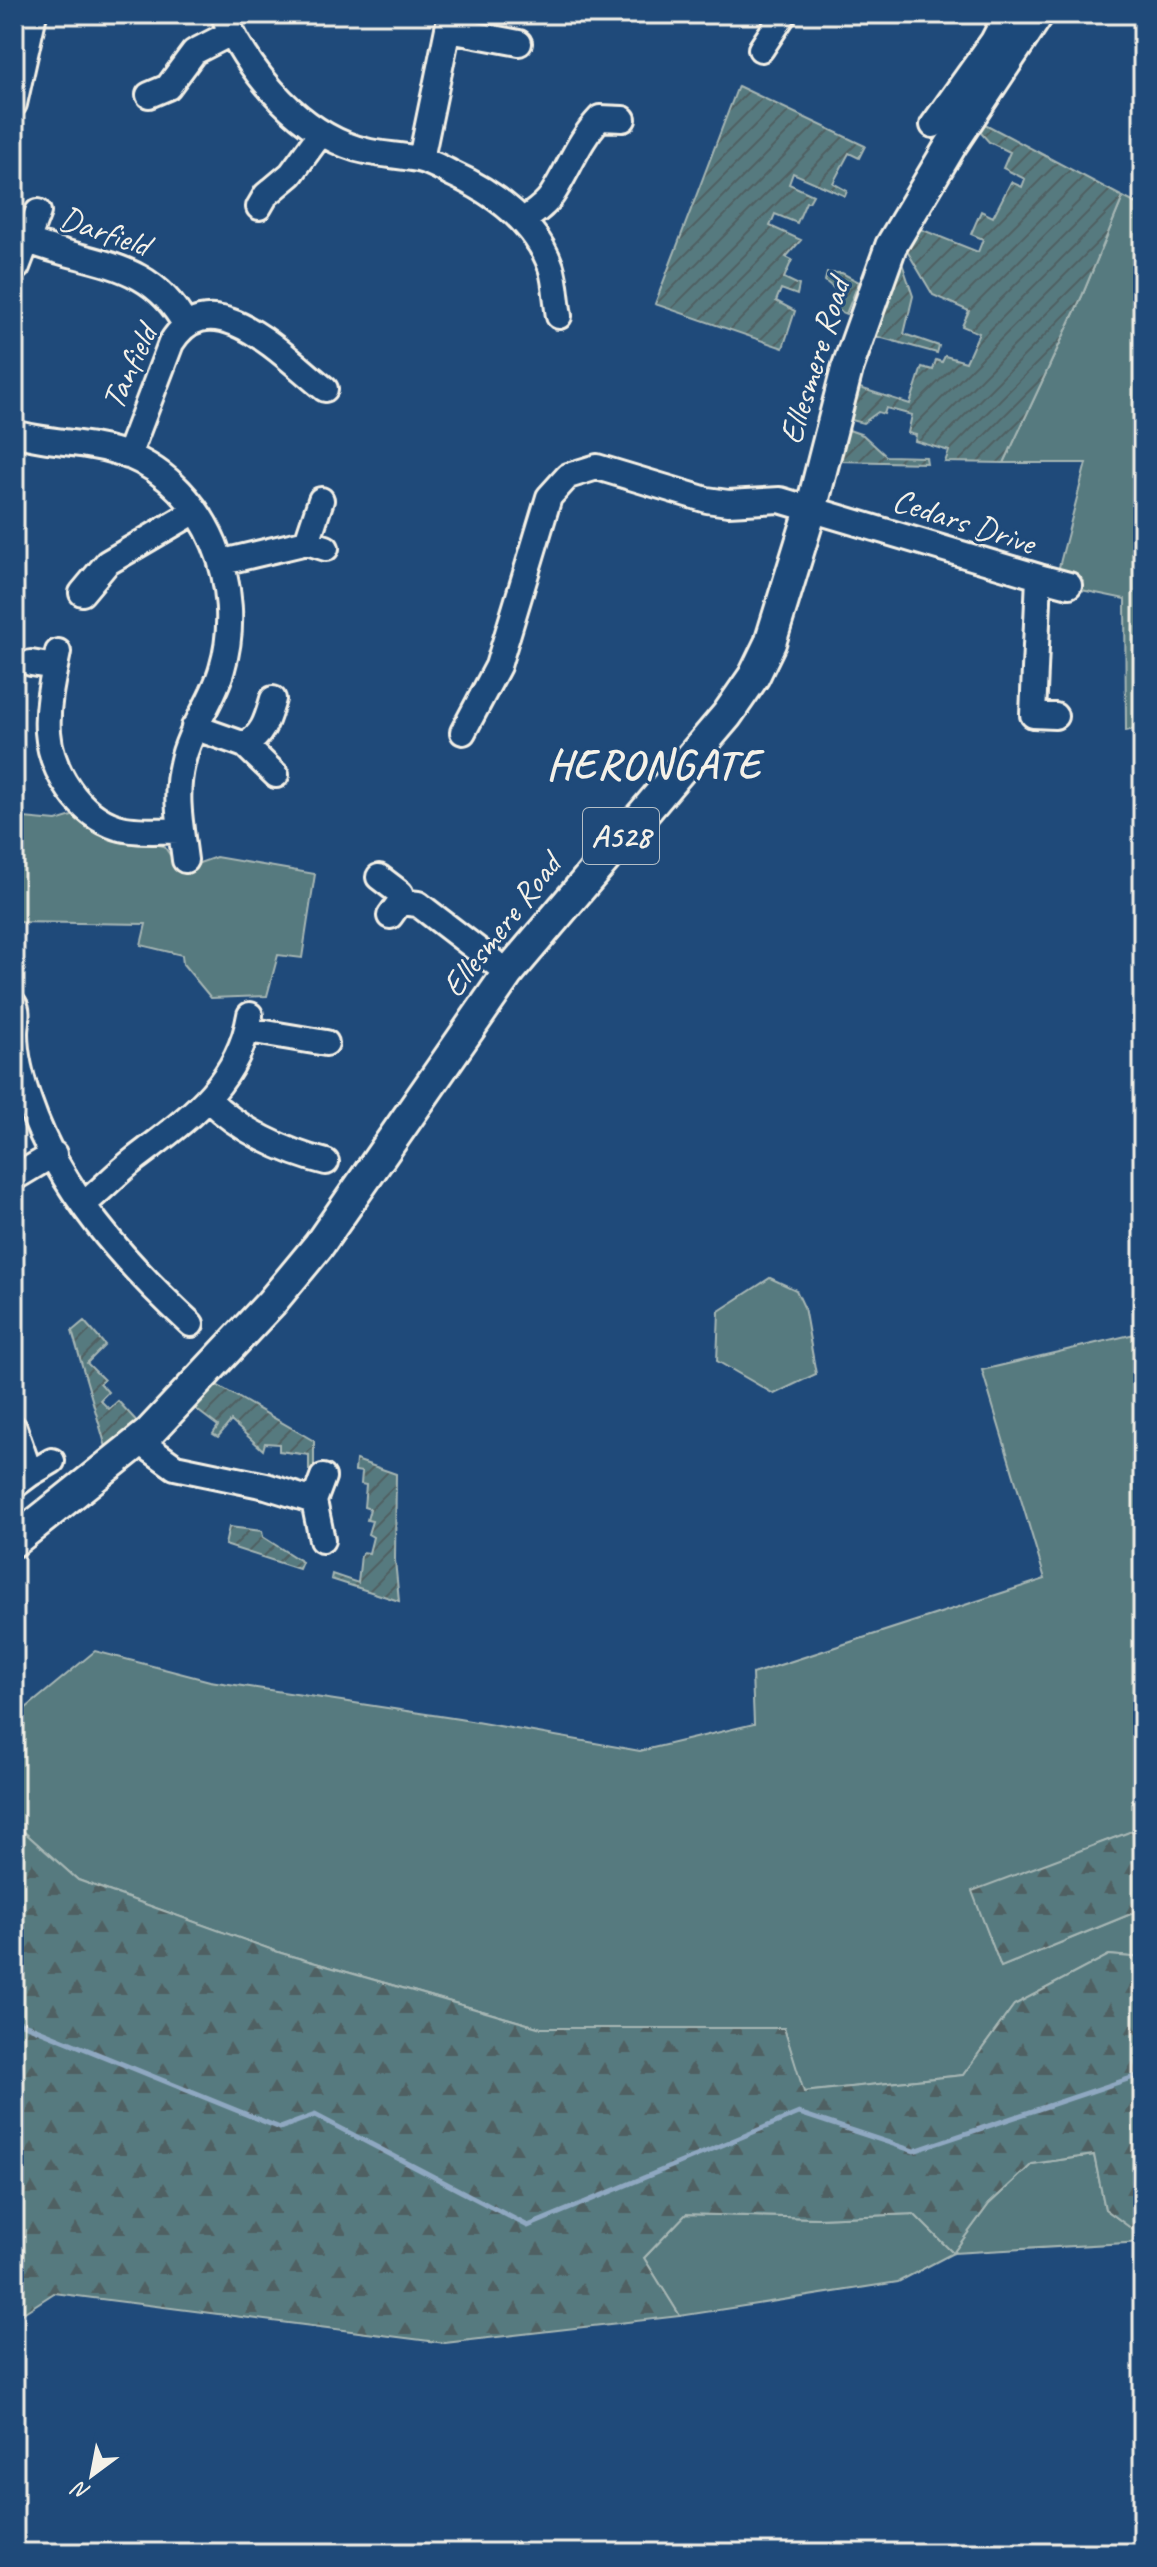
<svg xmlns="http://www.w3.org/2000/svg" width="1157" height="2567" font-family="Caveat,sans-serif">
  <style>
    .grass { fill: #577a7f; stroke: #a6b6b4; stroke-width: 2 }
    .forest { fill: url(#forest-firs); stroke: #a6b6b4; stroke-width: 2 }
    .garden { fill: url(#garden-furrows); stroke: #a6b6b4; stroke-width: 2 }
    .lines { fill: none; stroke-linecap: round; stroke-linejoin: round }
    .stream { stroke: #8fa8c1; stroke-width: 5 }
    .minor-casing { stroke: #f4f1e8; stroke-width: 30 }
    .major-casing { stroke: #f4f1e8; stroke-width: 36 }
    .minor { stroke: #1f4a7a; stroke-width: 24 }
    .major { stroke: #1f4a7a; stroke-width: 30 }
    .labels { text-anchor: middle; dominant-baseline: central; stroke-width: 6; stroke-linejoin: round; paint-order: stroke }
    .shield { fill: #1f4a7a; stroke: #b4bfc7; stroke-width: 2 }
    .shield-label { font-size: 32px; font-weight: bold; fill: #f4f1e8 }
    .street-label { font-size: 34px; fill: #f4f1e8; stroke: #1f4a7a }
    .district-label { font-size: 42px; font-weight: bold; letter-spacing: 2px; fill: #f4f1e8; stroke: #1f4a7a }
  </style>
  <defs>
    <pattern id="forest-firs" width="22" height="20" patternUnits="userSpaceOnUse" patternTransform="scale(2)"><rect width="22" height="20" fill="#577a7f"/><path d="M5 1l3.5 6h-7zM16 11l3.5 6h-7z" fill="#506162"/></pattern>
    <pattern id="garden-furrows" width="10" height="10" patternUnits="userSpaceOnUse" patternTransform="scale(2)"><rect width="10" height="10" fill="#577a7f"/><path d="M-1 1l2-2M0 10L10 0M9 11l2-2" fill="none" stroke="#506162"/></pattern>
  </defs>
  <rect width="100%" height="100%" fill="#1f4a7a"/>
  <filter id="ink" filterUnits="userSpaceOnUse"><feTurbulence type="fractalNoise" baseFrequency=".0125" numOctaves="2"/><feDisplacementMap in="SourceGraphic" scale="16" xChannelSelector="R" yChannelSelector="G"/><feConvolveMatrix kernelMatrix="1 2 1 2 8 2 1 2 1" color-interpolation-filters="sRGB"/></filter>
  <g filter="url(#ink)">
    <path class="grass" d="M1123,197L1143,207V727L1126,731L1125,599L1072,588L1058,571L1086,463H1004L1082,296Z
      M75,815L106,835L164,846L180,870L216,857L315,874L302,958L278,955L267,996L211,998L183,964L182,955L141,945L146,924L14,922V817L56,821Z
      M770,1278L796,1290L804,1307L816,1374L774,1394L717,1361L719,1311Z
      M1143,1332V1827L973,1892L1001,1967L1143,1909V1958L1109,1955L1014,2005L963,2075L803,2092L784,2028H541L281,1953L78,1880L14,1823V1718L95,1651L210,1681L459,1719L640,1751L754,1724L752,1674L1045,1579L982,1370Z
      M1094,2155L1105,2209L1143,2237V2242L953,2253L898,2282L680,2316L644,2258L686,2214L817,2218L914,2214L953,2253L989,2204L1032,2164Z"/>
    <path class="forest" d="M14,1823L78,1880L281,1953L541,2028H784L804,2092L963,2075L1014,2005L1109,1955L1143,1958V2237L1105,2209L1094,2155L1032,2164L989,2204L953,2253L914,2214L817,2218L686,2214L644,2258L680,2316L445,2343L54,2293L14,2319Z
      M1143,1827V1909L1001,1967L972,1891Z"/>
    <path class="garden" d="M738,86L865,146L859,158L849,153L833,183L847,191L845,196L793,173L789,184L813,195L809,202H806L797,223L775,214L770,226L801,240L786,257L792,260L784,278L799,285L797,295L781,289L776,301L795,311L783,348L655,304Z
      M985,124L1123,197L1082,296L1004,463L945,462L949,451L915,441L916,435L908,433L912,415L886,408L884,414L878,412L863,423L848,419L857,387L910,404L922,367L933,370L936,360L942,362L945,356L966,362L979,333L962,326L969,311L933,295L907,251L918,228L978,252L983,239L971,234L981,211L993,217L1011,182L1022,187L1025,179L1003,168L1010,152L989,142L980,132Z
      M902,263L913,296L904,334L939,346L937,353L875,336Z
      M827,273H842L859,282L846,314L829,307L836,290L825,281Z
      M846,429L863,435L886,456L926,457L927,463L838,461Z
      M84,1321L105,1345L87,1363L104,1380L100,1383L108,1392L100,1400L109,1409L118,1401L142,1427L108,1454L72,1331Z
      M215,1384L314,1441V1470H309V1455L279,1451V1444L265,1443L263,1450L231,1421L218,1437L213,1434L218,1426L193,1407Z
      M356,1460L396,1474L395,1560L399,1601L331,1579L332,1574L358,1583L361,1555L363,1552L369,1553L373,1537L368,1534L372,1521L367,1520L370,1509L364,1507L366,1485L361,1484L362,1472L355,1471Z
      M229,1527L262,1531L263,1537L302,1562L299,1569L225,1545Z"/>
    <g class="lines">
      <path class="stream" d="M14,2020L280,2128L315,2115L528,2226L799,2113L914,2151L1143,2074"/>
      <g class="minor-casing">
        <path id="minor" d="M223,14C246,67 291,123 346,145C370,155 393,154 418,159C429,161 441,168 451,173C493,192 535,222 551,267C556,282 556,300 559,316
          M449,30L519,43
          M761,49L784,14
          M149,95L168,87L194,52L231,33
          M14,104L34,14
          M933,125L993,41L1007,14
          M421,159L451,14
          M259,207L266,195L291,174L321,133
          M523,221C533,213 545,206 552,195C569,169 578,141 600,118L623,119
          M29,241C93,266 150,259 186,326
          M17,267L38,212
          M14,433C51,444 90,441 127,455C209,488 246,588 222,669C213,702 189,729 182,764C174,797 181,827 185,860
          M128,456L171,343C212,276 287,360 325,389
          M307,542L321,500
          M223,562L307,542L326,548
          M1039,577L1069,585
          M82,593L107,563L194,512
          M58,652C53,677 46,706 48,732C51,771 79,815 117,827C136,833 160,830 179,831
          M31,663L55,667
          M194,727L245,745L276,775
          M463,732L498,666L549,497L568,476L597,467L707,500L728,503L780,500L1039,577L1033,715L1055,716
          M245,745C264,734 267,719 273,699
          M379,877L400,893V902
          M390,916L400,902L418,904L508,973
          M14,1004C19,1012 15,1023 15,1033C15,1057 22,1082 30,1104C60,1191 125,1263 191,1324
          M248,1030L326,1043
          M209,1100C239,1130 285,1152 326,1162
          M14,1178L54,1154
          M84,1204C101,1190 117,1173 135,1159C187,1119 238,1085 250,1015
          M14,1428L30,1474L14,1486
          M139,1441L175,1467L266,1486L314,1501L322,1540
          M30,1474L52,1461
          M314,1501L323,1477"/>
      </g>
      <g class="major-casing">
        <path id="major" d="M14,1541L148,1434L271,1303L319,1245L508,973L727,715L754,676L770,643L811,510L847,369L891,246L951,145L1038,14"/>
      </g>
      <use href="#minor" class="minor"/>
      <use href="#major" class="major"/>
    </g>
  </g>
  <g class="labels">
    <rect class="shield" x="583" y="808" width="76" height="56" rx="6"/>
    <g class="shield-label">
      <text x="621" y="836">A528</text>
    </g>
    <g class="street-label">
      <text transform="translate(105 231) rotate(19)">Darfield</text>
      <text transform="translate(814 361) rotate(-73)">Ellesmere Road</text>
      <text transform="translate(129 367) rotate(-65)">Tanfield</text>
      <text transform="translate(964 521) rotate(18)">Cedars Drive</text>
      <text transform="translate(501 925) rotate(-52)">Ellesmere Road</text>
    </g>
    <g class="district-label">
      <text x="654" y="764">HERONGATE</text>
    </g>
  </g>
  <rect width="1157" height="2567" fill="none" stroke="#1f4a7a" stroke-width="48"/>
  <rect x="24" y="24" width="1109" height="2519" fill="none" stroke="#f4f1e8" stroke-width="3" filter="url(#ink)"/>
  <g transform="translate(92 2475) rotate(212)" stroke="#1f4a7a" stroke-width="6" paint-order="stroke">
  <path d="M0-6L14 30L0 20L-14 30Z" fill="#f4f1e8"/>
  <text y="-12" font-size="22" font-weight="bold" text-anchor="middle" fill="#f4f1e8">N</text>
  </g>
</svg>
